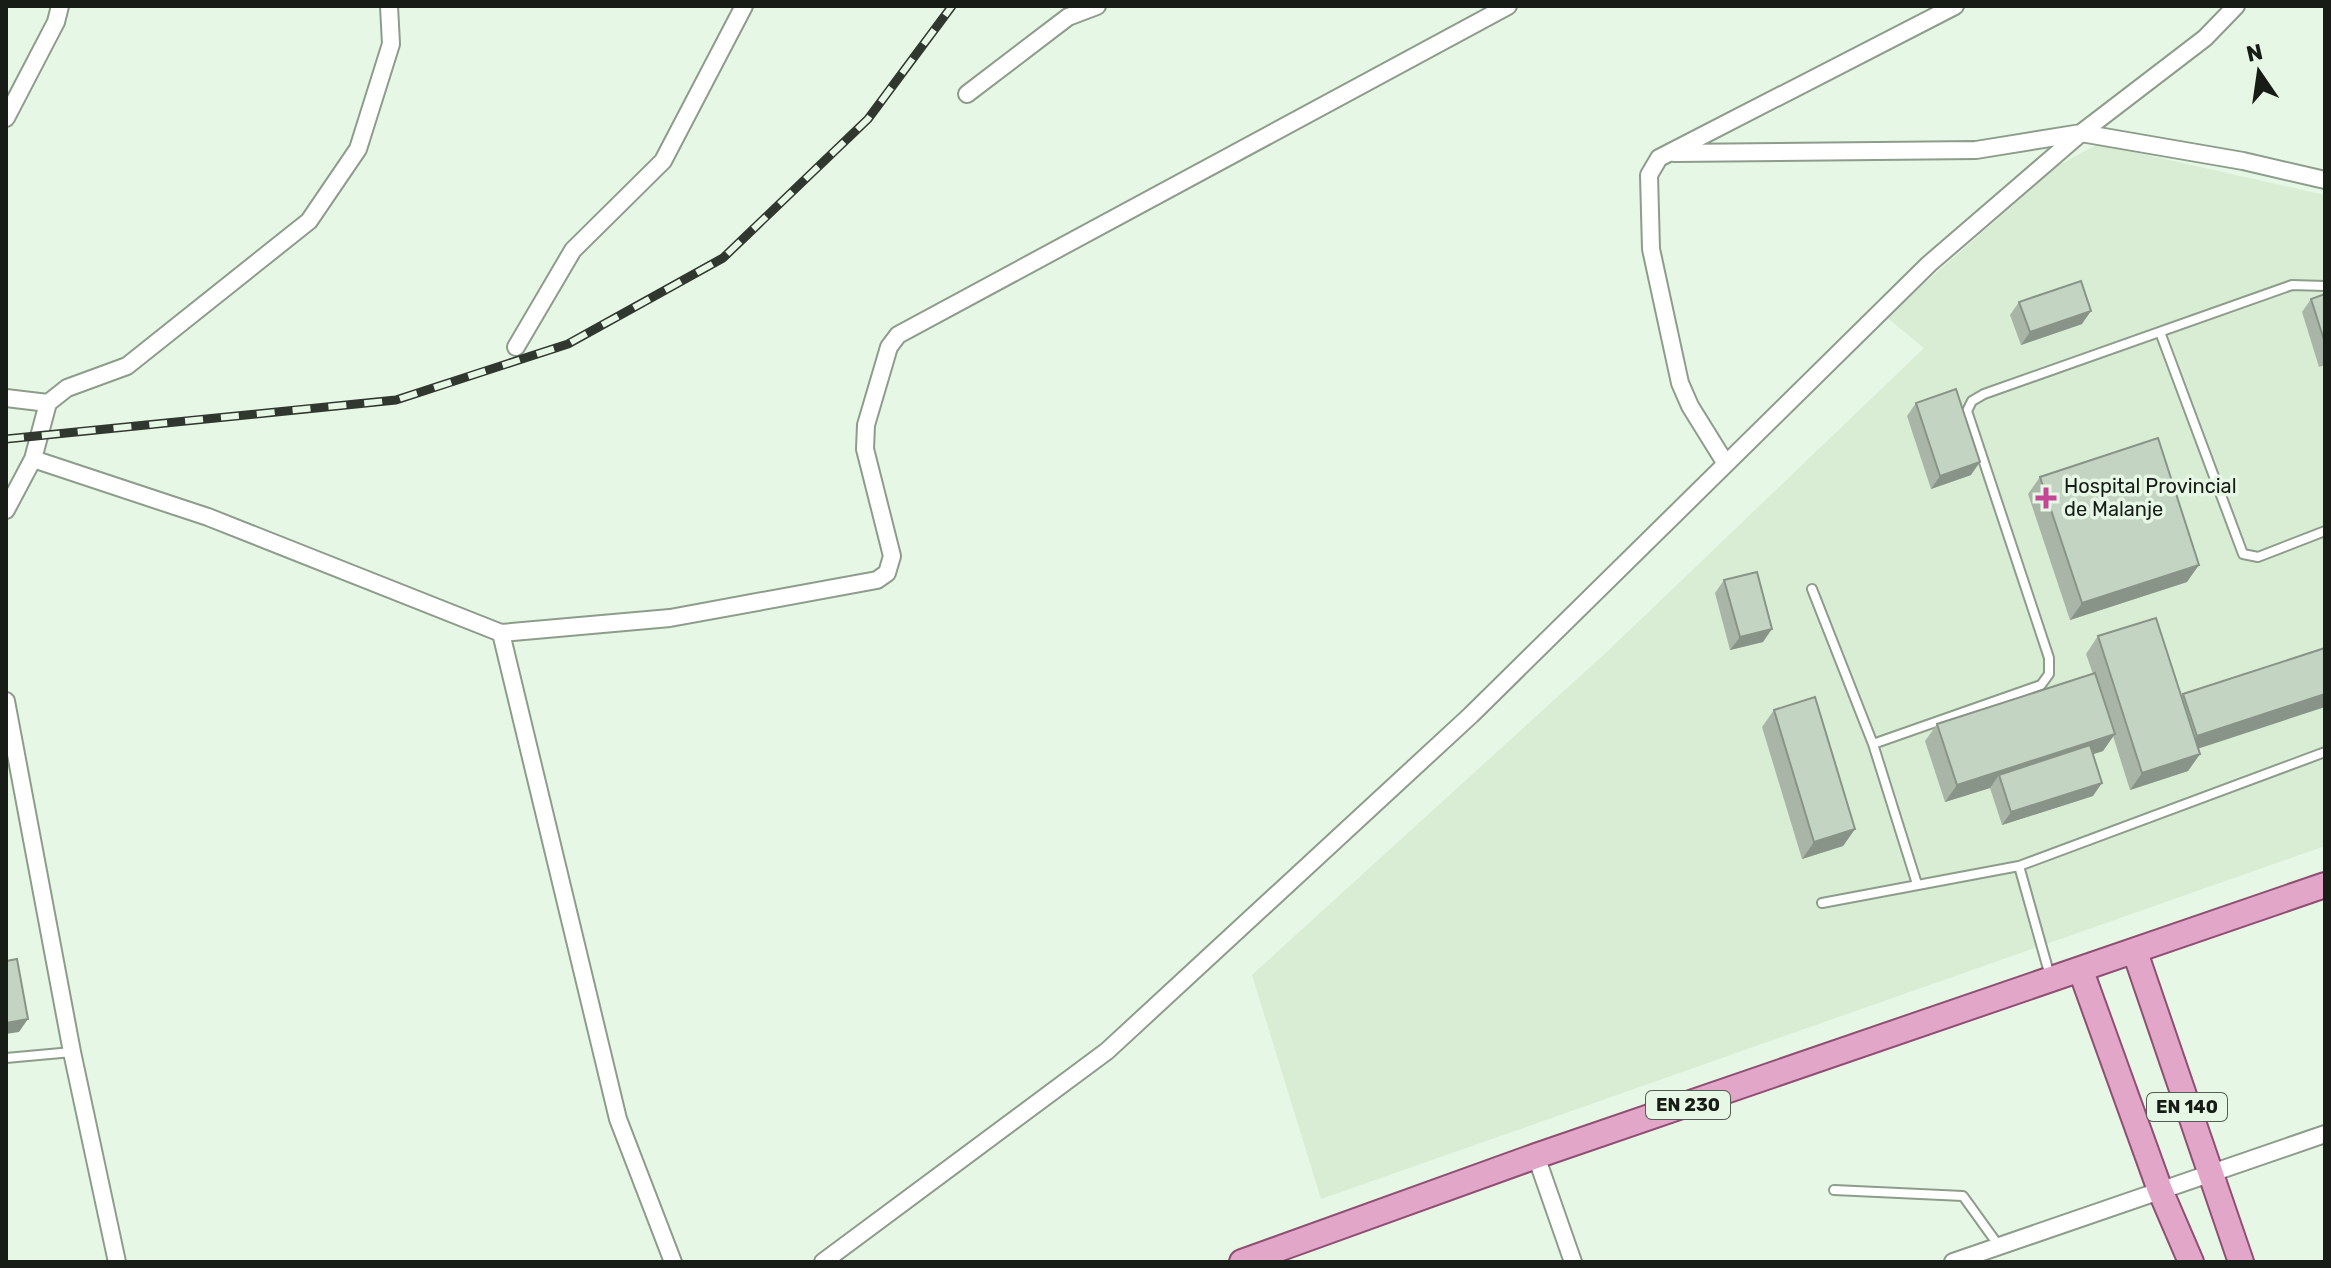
<svg xmlns="http://www.w3.org/2000/svg" width="2331" height="1268" font-family="Rubik,sans-serif">
  <style>
    .built { fill: #d8edd4 }
    .lines { fill: none; stroke-linecap: round; stroke-linejoin: round }
    .service-casing { stroke: #8d9c8b; stroke-width: 12 }
    .minor-casing { stroke: #8d9c8b; stroke-width: 20 }
    .primary-casing { stroke: #8f4f73; stroke-width: 28 }
    .service { stroke: #fff; stroke-width: 8 }
    .minor { stroke: #fff; stroke-width: 16 }
    .primary { stroke: #e2a6c9; stroke-width: 24 }
    .rail-casing { stroke: #30372f; stroke-width: 9 }
    .rail { stroke: #e7f7e5; stroke-width: 6; stroke-dasharray: 18; stroke-linecap: butt }
    .wall { fill: #a9b6a7 }
    .shaded-wall { fill: #899488 }
    .building { fill: #c4d4c2; stroke: #899488; stroke-width: 2 }
    .poi-dot { fill: #c44694; stroke: #e7f7e5; stroke-width: 3 }
    .labels { text-anchor: middle; dominant-baseline: central; stroke-width: 7; stroke-linejoin: round; paint-order: stroke }
    .shield { fill: #e7f7e5; stroke: #555e54; stroke-width: 2 }
    .shield-label { font-size: 18px; font-weight: bold; fill: #171c16 }
    .poi-label { font-size: 20px; fill: #171c16; stroke: #e7f7e5; text-anchor: start }
  </style>
  <rect width="100%" height="100%" fill="#e7f7e5"/>
  <path class="built" d="M2098,144L2325,195V846L1321,1199L1252,975L1611,648L1924,348L1886,317L2059,165Z"/>
  <g class="lines">
    <g class="service-casing">
      <path id="service" d="M2160,332L2243,554L2258,557L2325,531
        M1812,589L1873,744L1917,884
        M1873,744L2041,685L2049,674V658L1967,411L1972,401L1984,394L2292,285L2325,286
        M2019,866L2050,976
        M1822,903L2019,866L2325,752
        M6,1058L72,1052
        M1834,1190L1963,1196L1999,1246"/>
    </g>
    <g class="minor-casing">
      <path id="minor" d="M967,94L1068,17L1097,6
        M6,118L56,22L60,6
        M1674,153L1976,150L2081,133L2243,161L2325,180
        M516,347L573,250L663,161L744,6
        M6,398L48,403
        M33,459L208,517L501,633L618,1119L673,1262
        M1726,464L1690,406L1680,383L1651,249L1649,175L1659,158L1955,6
        M6,510L33,459L48,403L67,388L127,366L309,221L358,149L391,44L389,6
        M501,633L670,618L877,580L887,573L892,556L865,449L866,425L889,347L898,335L1508,6
        M6,701L72,1052L117,1262
        M1536,1156L1573,1262
        M823,1262L1107,1051L1471,715L1929,264L2081,133L2205,38L2236,6
        M1953,1262L2325,1134"/>
    </g>
    <g class="primary-casing">
      <path id="primary" d="M2135,952L2241,1262
        M2081,971L2160,1190L2191,1262
        M1242,1262L1536,1156L2325,885"/>
    </g>
    <use href="#service" class="service"/>
    <use href="#minor" class="minor"/>
    <use href="#primary" class="primary"/>
    <g class="rail-casing">
      <path id="rail" d="M6,439L396,400L568,344L723,258L868,119L952,6"/>
    </g>
    <use href="#rail" class="rail"/>
  </g>
  <path class="wall" d="M2325,294V365L2319,367L2302,312L2311,299Z
    M2019,302L2082,324L2021,345L2010,315Z
    M1916,403L1971,475L1931,489L1907,416Z
    M2040,477L2187,582L2070,620L2028,494Z
    M1724,580L1763,642L1730,650L1715,593Z
    M2098,636L2181,697L2183,694L2325,648L2198,749L2200,754L2188,771L2130,790L2113,736L2103,751L2093,754V796L2002,825L1990,788L1945,802L1925,741L1937,724L2093,674L2086,654Z
    M1774,710L1855,829L1843,846L1802,859L1762,727Z"/>
  <path class="shaded-wall" d="M2091,311L2082,324L2021,345L2030,332Z
    M1980,462L1971,475L1931,489L1940,476Z
    M2199,565L2187,582L2070,620L2082,603Z
    M1772,629L1763,642L1730,650L1740,637Z
    M2325,694V707L2185,753L2197,736Z
    M2115,734L2103,751L2002,784L1999,775L1990,788L1945,802L1957,785Z
    M2200,754L2188,771L2130,790L2142,773Z
    M2102,783L2093,796L2002,825L2011,812Z
    M1855,829L1843,846L1802,859L1814,842Z
    M28,1019L19,1032L6,1034V1023Z"/>
  <path class="building" d="M2081,281L2091,311L2030,332L2019,302Z
    M2325,294V343L2311,299Z
    M1956,389L1980,462L1940,476L1916,403Z
    M2158,438L2199,565L2082,603L2040,477Z
    M1757,572L1772,629L1740,637L1724,580Z
    M2156,618L2200,754L2142,773L2098,636Z
    M2325,648V694L2197,736L2183,694Z
    M2095,673L2115,734L1957,785L1937,724Z
    M1815,697L1855,829L1814,842L1774,710Z
    M2090,745L2102,783L2011,812L1999,775Z
    M17,959L28,1019L6,1023V961Z"/>
  <path class="poi-dot" d="M2042 486h8v8h8v8h-8v8h-8v-8h-8v-8h8z"/>
  <g class="labels">
    <g class="shield">
      <rect x="1646" y="1091" width="84" height="28" rx="6"/>
      <rect x="2147" y="1093" width="80" height="28" rx="6"/>
    </g>
    <g class="shield-label">
      <text x="1688" y="1105">EN 230</text>
      <text x="2187" y="1107">EN 140</text>
    </g>
    <g class="poi-label">
      <text x="2064" y="486">Hospital Provincial<tspan x="2064" dy="23">de Malanje</tspan></text>
    </g>
  </g>
  <rect width="2331" height="1268" fill="none" stroke="#171c16" stroke-width="16"/>
  <g transform="translate(2259 72) rotate(347)" stroke="#e7f7e5" stroke-width="6" paint-order="stroke">
  <path d="M0-6L14 30L0 20L-14 30Z" fill="#171c16"/>
  <text y="-12" font-size="22" font-weight="bold" text-anchor="middle" fill="#171c16">N</text>
  </g>
</svg>
